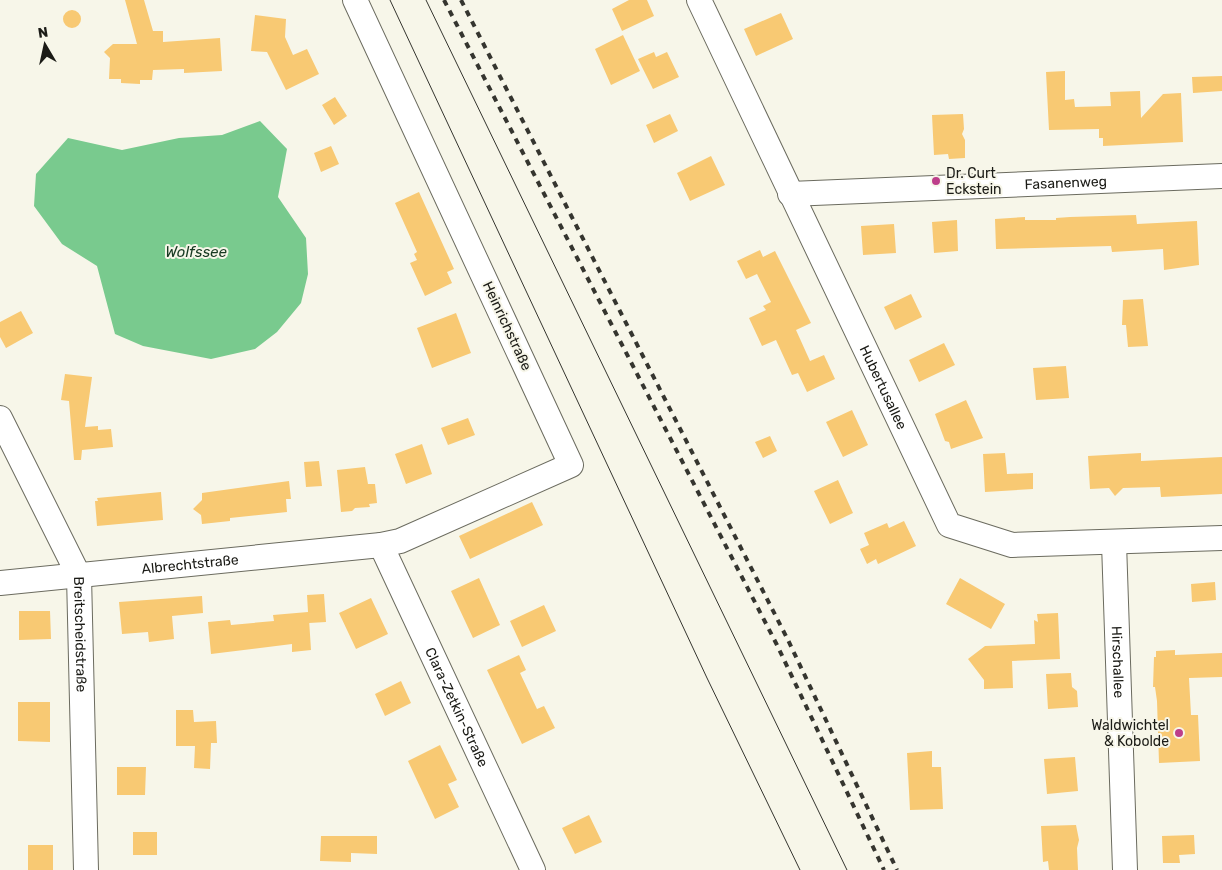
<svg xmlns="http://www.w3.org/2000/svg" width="1222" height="870" font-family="Rubik,sans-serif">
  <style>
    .water { fill: #79ca8e }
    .building { fill: #f8c973 }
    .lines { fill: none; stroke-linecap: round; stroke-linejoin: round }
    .street-casing { stroke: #6b6b5f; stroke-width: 26 }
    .street { stroke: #fff; stroke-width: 24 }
    .tram { stroke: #35352f; stroke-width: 1 }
    .rail { stroke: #35352f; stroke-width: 4; stroke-dasharray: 6 6; stroke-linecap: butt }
    .poi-dot { fill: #bd3e8a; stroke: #f7f6e9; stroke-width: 2 }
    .labels { text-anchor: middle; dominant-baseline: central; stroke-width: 4; stroke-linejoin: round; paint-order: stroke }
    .poi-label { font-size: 14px; fill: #1b1b16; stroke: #f7f6e9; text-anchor: start }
    .street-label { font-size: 14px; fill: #1b1b16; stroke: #f7f6e9 }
    .water-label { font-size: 15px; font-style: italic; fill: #183a22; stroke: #f7f6e9 }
  </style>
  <rect width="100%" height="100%" fill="#f7f6e9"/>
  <path class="water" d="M260,121L287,149L278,197L306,238L308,274L301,303L277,332L255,349L211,359L143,346L115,334L97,266L62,244L34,206L36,174L68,138L122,150L179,138L222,135Z"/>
  <path class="building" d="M125,0H144L153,31H163V42L220,38L222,71L184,73V69L153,70L152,80H140V84L121,83V79H109L110,58L104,52L113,44H137Z
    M629,0H647L654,16L622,31L612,9Z
    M63 19a9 9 0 1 1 18 0a9 9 0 1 1-18 0Z
    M781,13L793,39L756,56L744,29Z
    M255,15L286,19L285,37L293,55L307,49L319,74L286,90L267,52L251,51Z
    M623,35L640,71L611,85L595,49Z
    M654,52L656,57L667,52L679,77L653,89L638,59Z
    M1065,71V100L1074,99L1075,107L1111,106L1110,92L1140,91L1141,118L1163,94L1181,93L1183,142L1103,146V138H1099V129L1049,130L1046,72Z
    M1222,76V91L1193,93L1192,77Z
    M335,97L347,116L334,125L322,105Z
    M670,114L678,131L654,143L646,125Z
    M963,114L964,129L962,134L965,140V158L949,159L948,154L934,155L932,115Z
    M331,146L339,164L321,172L314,153Z
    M711,156L725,185L690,201L677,173Z
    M419,192L454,269L447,272L452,283L425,296L410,263L417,260L414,254L417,252L395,203Z
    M1136,215L1137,224L1197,221L1199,265L1164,270L1163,249L1112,252L1111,246L996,249L995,219L1025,217V220H1056V218L1070,217Z
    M957,220L958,251L934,253L932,222Z
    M894,224L896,253L863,255L861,226Z
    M760,250L763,257L775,251L811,323L796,330L810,361L824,355L835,379L807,392L798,373L792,375L776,340L762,346L749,318L766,310L763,306L771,302L757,274L746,279L737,261Z
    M911,294L922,317L895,330L884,307Z
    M1143,299L1148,346L1128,347L1126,325H1122L1123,300Z
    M21,311L33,333L6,348L0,337V322Z
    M456,313L471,353L432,368L417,328Z
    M944,343L955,365L919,382L909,360Z
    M1066,366L1069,398L1036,400L1033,368Z
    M65,374L92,377L85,427L98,426V430L111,429L113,447L82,450L81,460H74L69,401L61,400Z
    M966,400L983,438L951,449L949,442L945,441L935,414Z
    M852,410L868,445L843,457L826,422Z
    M468,418L475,435L448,445L441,428Z
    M770,436L777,451L763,458L755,442Z
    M422,444L432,474L406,484L395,454Z
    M1005,453L1007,474L1033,473V489L985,492L983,454Z
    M1141,453V461L1222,457V494L1161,497L1160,487L1123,488L1115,496L1109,488L1090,489L1088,456Z
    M319,461L322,486L306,487L304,462Z
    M365,467L368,484H375L377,503L369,504L370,507L355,508L352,511L341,512L337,470Z
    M838,480L853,513L830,524L814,491Z
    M289,481L291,499H286L287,512L230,518V521L202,524L201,515L193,509L202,500V493Z
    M161,492L163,520L97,526L95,501H98L97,498Z
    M532,502L543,525L470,559L459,536Z
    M904,521L916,546L878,564L876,559L867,564L860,549L869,545L864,533L887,523L889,528Z
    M479,578L500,625L473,638L451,591Z
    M960,578L1005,604L991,629L946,604Z
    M1215,582L1216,600L1192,602L1191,584Z
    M324,594L326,622L309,623V619L311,650L292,652V644L211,654L208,622L230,620L231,625L274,621L273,615L308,612L307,595Z
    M202,596L203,613L172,616L174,639L149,642L148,632L122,634L119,602Z
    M371,598L388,634L356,649L339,613Z
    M544,605L556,631L522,647L510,621Z
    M19,611H50L51,639L19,640Z
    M1058,613L1060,659L1012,661L1013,688L984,689V680L968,659L985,646L1035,644L1034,620L1038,622L1037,614Z
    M1175,650V655L1222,653V677L1189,678L1191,715H1198L1200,761L1159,763L1157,701L1155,687H1153L1154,657H1156V651Z
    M519,655L526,670L520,673L537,709L544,706L555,728L522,744L487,670Z
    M1071,673L1072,687L1077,691L1078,707L1048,709L1046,674Z
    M401,681L411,703L385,716L375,694Z
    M18,702H50V742L18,741Z
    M176,710H193L194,722L216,721L217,743H211L210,769L194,768L195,746H176Z
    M440,745L457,780L448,784L459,807L435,819L408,761Z
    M932,751V767H941L943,809L910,810L907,753Z
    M1075,757L1078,791L1047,794L1044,759Z
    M117,767H146L145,795H117Z
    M589,815L602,842L575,854L562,828Z
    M1076,825L1079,840L1077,848L1078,870H1049L1048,861L1043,862L1041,826Z
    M133,832H157V855H133Z
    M1194,835L1195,854L1179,855L1180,863H1163L1162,836Z
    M321,836H377V854L351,853V862L320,861Z
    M28,845H53V870H28Z"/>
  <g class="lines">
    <g class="street-casing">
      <g id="street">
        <path id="s1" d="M699,0L949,525L1012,545L1222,538"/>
        <path id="s2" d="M790,194L1222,176"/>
        <path id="s3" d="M0,418L79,576L86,870"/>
        <path id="s4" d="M1114,543L1125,870"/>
        <path id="s5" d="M381,545L533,870"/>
        <path id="s6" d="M0,583L381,545L400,541L571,465L355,0"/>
      </g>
    </g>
    <use href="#street" class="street"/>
    <path class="tram" d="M390,0L707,678L800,870
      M426,0L847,870"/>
    <path class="rail" d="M444,0L777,645L884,870
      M461,0L788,640L897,870"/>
  </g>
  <g class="poi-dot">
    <circle cx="936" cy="181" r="5"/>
    <circle cx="1179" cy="733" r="5"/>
  </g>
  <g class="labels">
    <g class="poi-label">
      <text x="946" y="173">Dr. Curt<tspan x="946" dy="16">Eckstein</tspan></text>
      <text x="1169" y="725" text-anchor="end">Waldwichtel<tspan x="1169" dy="16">&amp; Kobolde</tspan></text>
    </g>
    <g class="street-label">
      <text stroke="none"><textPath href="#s2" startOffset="276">Fasanenweg</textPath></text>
      <text transform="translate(507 326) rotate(65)">Heinrichstraße</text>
      <text stroke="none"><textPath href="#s1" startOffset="429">Hubertusallee</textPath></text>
      <text stroke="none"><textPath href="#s6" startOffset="191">Albrechtstraße</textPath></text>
      <text stroke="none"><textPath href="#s3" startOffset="235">Breitscheidstraße</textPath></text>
      <text stroke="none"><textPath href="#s4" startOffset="119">Hirschallee</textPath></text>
      <text stroke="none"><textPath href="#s5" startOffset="179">Clara-Zetkin-Straße</textPath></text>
    </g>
    <g class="water-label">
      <text x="196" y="252">Wolfssee</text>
    </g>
  </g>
  <g transform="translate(45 45) rotate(351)" stroke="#f7f6e9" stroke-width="4" paint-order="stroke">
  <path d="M0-4L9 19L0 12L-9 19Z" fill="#1b1b16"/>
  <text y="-8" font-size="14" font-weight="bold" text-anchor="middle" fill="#1b1b16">N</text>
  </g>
</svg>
